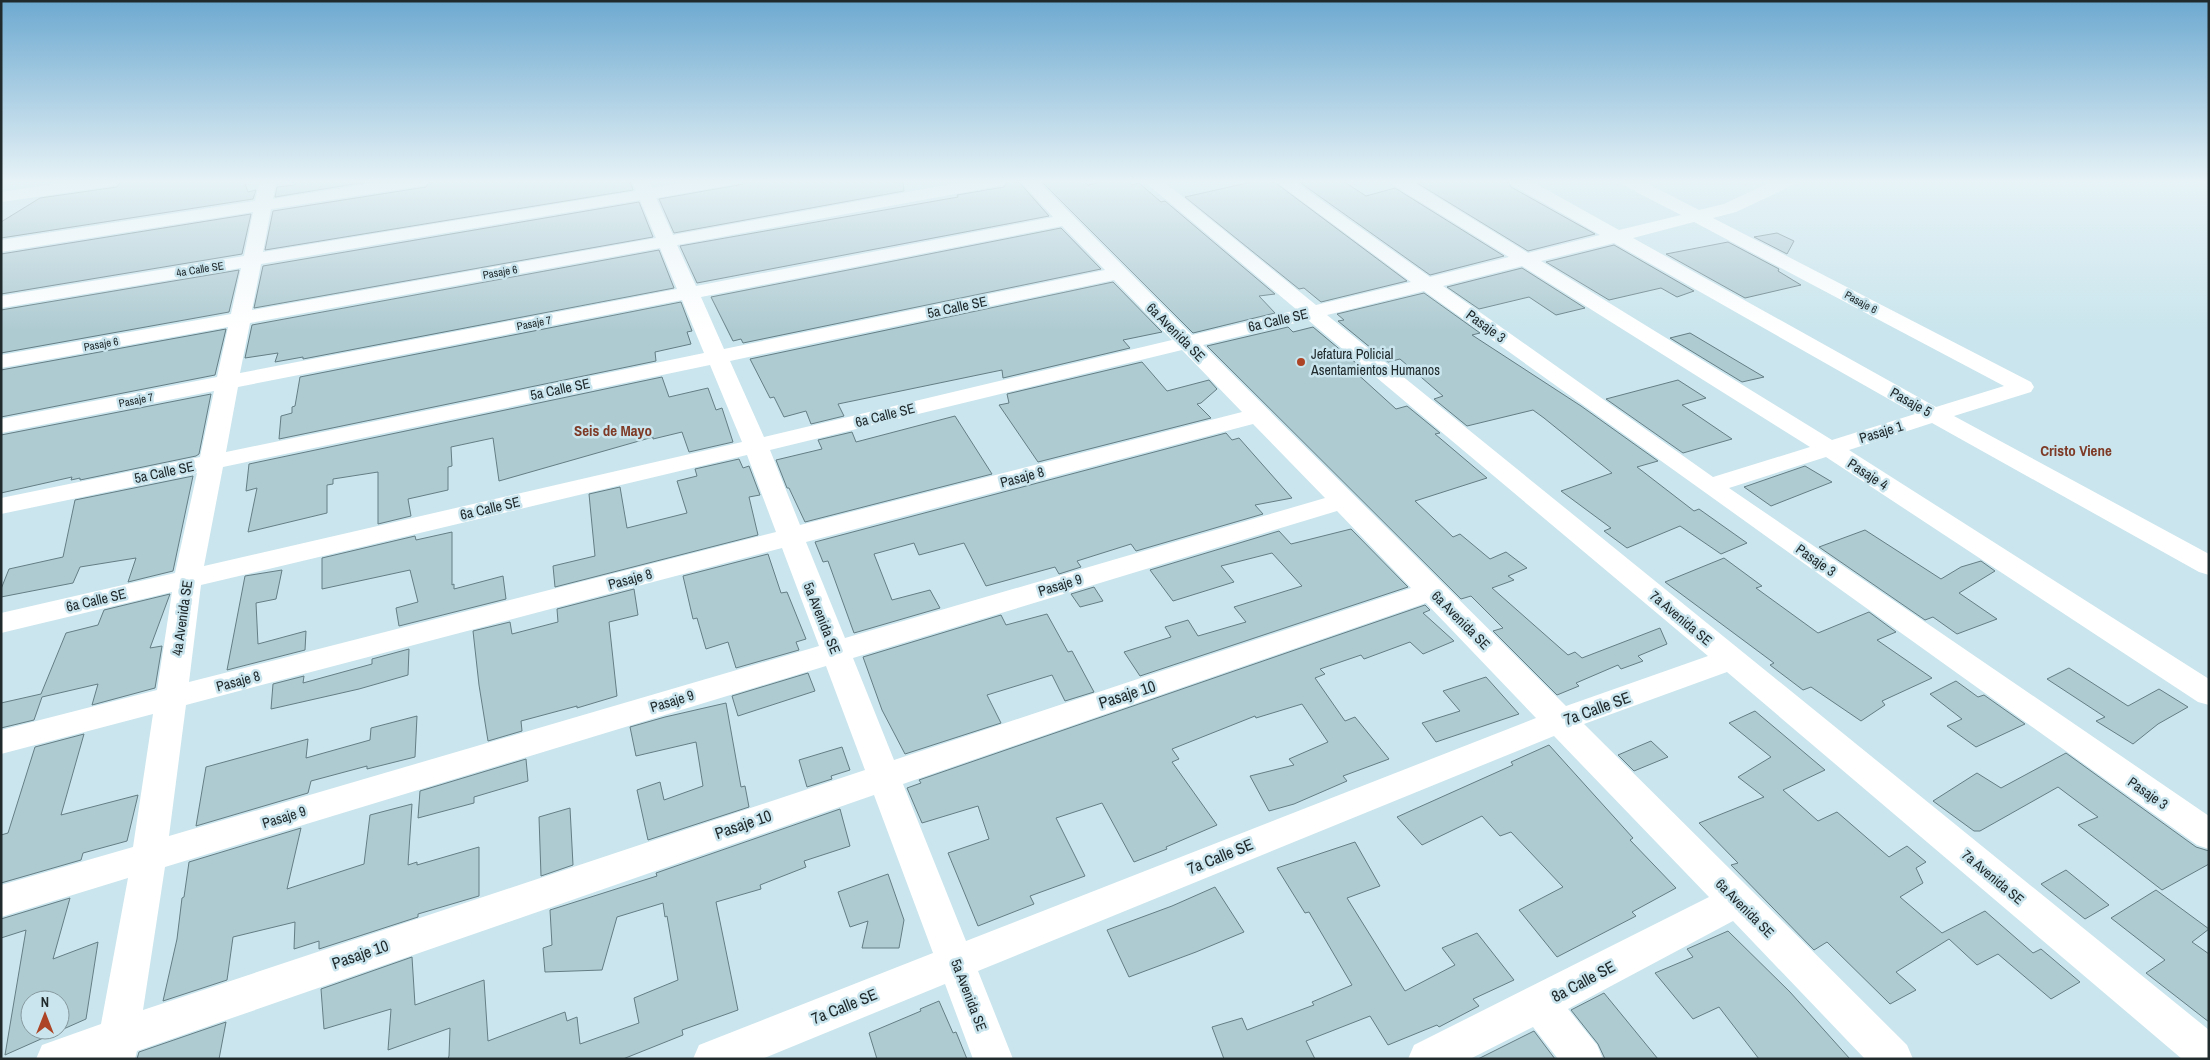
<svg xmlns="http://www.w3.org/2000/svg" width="2210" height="1060" font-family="'Archivo Narrow',sans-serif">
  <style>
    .building { fill: #afcbd2; stroke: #657e85; fill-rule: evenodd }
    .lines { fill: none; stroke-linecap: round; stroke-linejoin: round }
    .minor { fill: #fff; fill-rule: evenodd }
    .poi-dot { fill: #ad4425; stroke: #cae5ed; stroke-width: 2 }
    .labels { text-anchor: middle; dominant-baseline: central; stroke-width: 5; stroke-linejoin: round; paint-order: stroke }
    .far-street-label { font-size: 11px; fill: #202a2d; stroke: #cae5ed }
    .street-label { font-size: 14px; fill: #202a2d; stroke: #cae5ed }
    .poi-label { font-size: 14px; fill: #202a2d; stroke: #cae5ed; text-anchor: start }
    .neighbourhood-label { font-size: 15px; font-weight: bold; fill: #7e3a26; stroke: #cae5ed }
    .near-street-label { font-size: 16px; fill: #202a2d; stroke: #cae5ed }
  </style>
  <rect width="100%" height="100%" fill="#cae5ed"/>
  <path class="building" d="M121,181H244L248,192L256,190L253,199L1,238V222L40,198L117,187Z
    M296,181H372L275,197L277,187L295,185Z
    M430,181H630L633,190L265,250L273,211L426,187Z
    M742,181H903L904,191L674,233L659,199L744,184Z
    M1008,181H1018L1049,216L697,283L680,246L958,197L957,195L1004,187Z
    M1041,181H1084L1088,185L1108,181H1128L1132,185L1139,183L1161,202L1165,201L1275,294L1259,296L1275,313L1193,333Z
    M1256,181H1273L1407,281L1321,302L1304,288L1299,289L1185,197Z
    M1298,181H1343L1366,196L1395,188L1504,256L1430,275Z
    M1423,181H1508L1511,187L1595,234L1528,251L1417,183Z
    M639,202L653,237L254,308L263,266Z
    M251,214L242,254L1,294V254Z
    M1061,228L1101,269L743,343L741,339L733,341L711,297Z
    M1777,233L1794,241L1787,254L1754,237Z
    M1728,242L1779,269L1778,271L1801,285L1745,298L1666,254Z
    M1614,245L1694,291L1677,297L1661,288L1609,300L1546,262Z
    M659,250L674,288L303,359V357L275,362L278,353L245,358L252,325Z
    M1522,268L1585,308L1556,315L1529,297L1479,309L1447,287Z
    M239,270L229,312L1,353V310Z
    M1113,282L1162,332L1123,340L1130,348L1003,378L1002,370L838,404L844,416L811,424L806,411L784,417L774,397L770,398L750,359Z
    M1424,293L1480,333L1472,335L1581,406L1658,461L1637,467L1694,511L1699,509L1747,543L1721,554L1680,526L1627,548L1604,531L1611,528L1561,491L1612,473L1544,418L1533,410L1467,426L1434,399L1443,396L1400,359L1388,362L1338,321L1344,320L1337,314Z
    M681,302L692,331L687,332L691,344L655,352L656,361L279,439L281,416L292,413V407L295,406L300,377Z
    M1288,327L1293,332L1313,327L1362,368L1353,370L1396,409L1407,406L1440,433L1435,434L1487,478L1415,501L1453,537L1460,534L1490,559L1506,552L1527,568L1508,576L1514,580L1492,588L1568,655L1575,652L1582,658L1660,628L1667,644L1638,656L1643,661L1621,669L1618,665L1576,683L1579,686L1557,695L1493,631L1503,628L1471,596L1461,599L1207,346Z
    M226,329L215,375L1,417V370Z
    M1690,333L1764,377L1742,382L1670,338Z
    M1142,362L1167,391L1209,380L1217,389L1201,403L1197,404L1211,418L1038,462L999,405L1009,403L1007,394Z
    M662,377L669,397L708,388L716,410L722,408L733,442L689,452L682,432L653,439V437L499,481L493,438L451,447L452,466L448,467V490L408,499L411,516L378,524V472L333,479V484L327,485V513L248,532L257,488L246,491L249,464Z
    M1678,380L1706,398L1682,405L1732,439L1683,453L1606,399Z
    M211,394L199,454L196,456L80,480V478L71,480L72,477L1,493V435Z
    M955,416L992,474L805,522L789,488H787L776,460L822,449L818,440L852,432L856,442Z
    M1226,433L1232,440L1239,438L1292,498L1255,505L1263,514L1136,551L1131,544L1077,561L1081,567L1059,574L1055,567L986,586L964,543L919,555L914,543L874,554L892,600L930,590L940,608L854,633L828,561L823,562L815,542Z
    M739,459L743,468L749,466L760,495L749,497L758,535L555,587L553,566L595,556L589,494L620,487L627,528L687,513L677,481L697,476L695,469Z
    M1805,466L1832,482L1771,506L1744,487Z
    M193,476L173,571L128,582L136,558L80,567L73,583L1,597V589L9,569L63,557L75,500Z
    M1351,529L1408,587L1140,676L1124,652L1171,637L1165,627L1188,620L1198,636L1246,622L1234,607L1302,586L1272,553L1221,566L1234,582L1173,601L1150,570L1279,531L1291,544Z
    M1865,530L1941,579L1961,567L1981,561L1995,571L1959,593L1997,619L1957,634L1933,617L1925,620L1819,547Z
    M452,532V585L454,584V589L503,576L506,599L399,626L396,608L418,602L410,570L322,589V558L415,536L416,540Z
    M768,554L781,593L787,592L806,639L796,642L799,650L736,668L728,642L706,649L697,618L693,619L683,576Z
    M1724,558L1762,586L1756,588L1818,633L1869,612L1896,632L1877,640L1932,678L1882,701L1885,705L1861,721L1811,687L1803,690L1770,665L1774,663L1665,582Z
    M282,570L276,599L256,603L258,644L306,631L305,650L227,670L245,576Z
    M1094,587L1103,601L1080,607L1071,594Z
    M634,589L638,615L609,622L617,696L577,708V706L521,721L522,731L488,741L479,685L473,631L510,622L512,634L558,622L557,609Z
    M170,594L150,648L162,646L155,688L92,705L98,684L42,697L34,720L1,728V703L41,694L66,633L98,625L104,610Z
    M1425,605L1430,610L1423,613L1454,641L1423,654L1410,642L1364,659L1361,655L1320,669L1325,674L1315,678L1345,721L1355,717L1389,759L1343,776L1347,781L1294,804L1269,811L1250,776L1294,765L1289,759L1328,742L1302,704L1256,718L1255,716L1172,749L1179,759L1172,762L1217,825L1166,847L1167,849L1134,862L1102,803L1056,818L1085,876L1030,896L1034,904L978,926L948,853L989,839L978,806L922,823L907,788L921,783L919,780Z
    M1047,614L1068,652L1072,651L1094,692L1065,701L1052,675L987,695L1001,723L905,754L882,710L863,657L1001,615L1006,625Z
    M409,649L408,675L359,689L271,709L273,684L304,676L303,683L372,664V659Z
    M2069,668L2128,706L2159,689L2188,707L2158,724L2133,744L2096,721L2105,717L2047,679Z
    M808,673L815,691L738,716L732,696Z
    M1486,677L1519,714L1436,742L1422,723L1460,711L1443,691Z
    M1956,681L1978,697L1984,695L2025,724L1976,747L1947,726L1962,719L1930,694Z
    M726,703L741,787L745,786L749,807L648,840L637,790L660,782L664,800L703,786L696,742L636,756L630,727L665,717Z
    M1755,711L1825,770L1783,790L1818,821L1837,812L1889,857L1907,846L1926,862L1916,868L1923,883L1900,897L1942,933L1985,911L2033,953L2041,949L2080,982L2051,999L1998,954L1977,965L1949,939L1896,972L1916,990L1890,1004L1827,942L1814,950L1731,865L1738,863L1699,823L1764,797L1738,777L1771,757L1729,723Z
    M417,716L415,757L367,769V766L311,781L308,793L196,826L206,767L308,739L306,758L370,740L371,728Z
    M84,734L61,815L138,795L127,841L83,853L81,860L1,883V835L8,833L35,747Z
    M1651,741L1668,757L1634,771L1618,755Z
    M1549,745L1633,838L1630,840L1676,888L1632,912L1636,916L1557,957L1519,910L1563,887L1511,832L1500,836L1482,816L1422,845L1397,817L1513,765L1511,762Z
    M842,747L850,770L831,776L832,779L807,787L799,760Z
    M2066,753L2196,847L2209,851V864L2162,890L2078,825L2098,817L2058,787L1980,831H1974L1933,801L1977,773L2001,788Z
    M526,759L528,781L474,797V803L418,818L420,791Z
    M412,804L408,865L417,862V865L479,847V896L418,914V917L319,949V941L294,949L295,922L233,937L227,980L163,1001L177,939L182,898L184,897L189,862L301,828L287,889L364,864L370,815Z
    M570,808L573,865L541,876L539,817Z
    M840,809L850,846L804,861L806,867L760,885L761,889L716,902L738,1010L682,1030L683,1035L623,1059H448L449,1056L450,1028L388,1050L391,1009L324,1029L321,989L412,957L415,1005L484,980L488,1041L565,1012L567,1021L577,1017L580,1044L639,1023L634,998L678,980L667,916L665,917L663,903L617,917L602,970L545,972L543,948L552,945L550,910L657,876L656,873Z
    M1355,842L1380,886L1347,898L1405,991L1455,965L1442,948L1477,933L1514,980L1473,999L1479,1006L1439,1027L1437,1025L1388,1045L1370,1016L1306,1041L1315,1059H1224L1212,1027L1242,1018L1247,1030L1314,1005L1312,1002L1352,985L1309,912L1305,913L1277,868Z
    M2066,870L2109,905L2085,919L2041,884Z
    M888,874L904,920L899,948H862L868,921L850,927L838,892Z
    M1215,887L1244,932L1196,952L1129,977L1107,930L1172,906Z
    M2156,890L2209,929L2192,942L2209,954V1022L2146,973L2165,960L2111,918Z
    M70,898L53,959L98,942L86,1019L5,1055L26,930L1,938V919ZM30,1000H60V1030H30Z
    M1728,931L1790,992L1850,1059H1759L1719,1007L1693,1019L1655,973L1693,957L1687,949Z
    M1604,993L1658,1059H1605L1598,1044L1571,1010Z
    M939,1001L953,1033L956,1032L967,1059H877L869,1033L921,1011L920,1009Z
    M226,1022L219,1059H137L139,1052Z
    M1534,1031L1555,1059H1478Z"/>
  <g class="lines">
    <path class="minor" d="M74,181H119L117,185L111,186L1,202V192Z
      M260,181H276L273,199L385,181H428L426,185L420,186L271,209L263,252L636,191L632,181H649L652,188L692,181H732L730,185L724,186L656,198L673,235L968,181H1006L1004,185L998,186L677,245L696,286L1053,217L1020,181H1038L1192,335L1297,310L1144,181H1163L1316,305L1411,282L1275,181H1294L1430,277L1509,257L1393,185L1391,181H1411L1528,253L1600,235L1512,185L1510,181H1531L1619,230L1681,215L1623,185L1621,181H1642L1699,210L1724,204L1773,181H1795L1793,185L1736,212L1713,218L2031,382L2034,387L2031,392L1954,416L2209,554V575L2199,572L1932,423L1849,450L2209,679V705L2198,702L1826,457L1729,488L2209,816V849L2197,845L1424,291L1327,315L2209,1030V1059H2182L1727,672L1584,724L1907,1045L1913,1059H1865L1733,921L1568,1009L1597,1045L1603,1059H1558L1533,1027L1470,1059H1408L1414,1045L1709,897L1554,736L978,971L1013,1059H973L945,984L762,1059H693L699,1045L933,953L874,795L137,1051L135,1059H36L42,1045L101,1024L128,878L1,917V885L133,847L153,714L1,754V730L157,690L172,592L1,633V613L175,573L197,473L1,514V498L200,457L214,391L1,433V419L217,377L228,327L1,368V355L231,314L241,268L1,308V296L244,256L253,212L1,252V240L255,201ZM640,200L656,238L252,310L261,264ZM1694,222L2004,386L1936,407L1633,238ZM1062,226L1105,270L724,349L701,297ZM1614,243L1915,414L1832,440L1541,261ZM660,248L677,289L240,373L250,323ZM1522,266L1810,447L1713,477L1443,286ZM1114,280L1172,340L764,437L730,361ZM682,300L704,353L226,452L238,387ZM1308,320L1708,656L1566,706L1203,345ZM1182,350L1242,412L800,525L770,450ZM710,365L742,442L204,566L223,467ZM1253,424L1325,498L845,638L806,542ZM747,455L776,532L189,682L201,585ZM1337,511L1411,588L894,760L853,658ZM782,548L819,646L169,836L186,705ZM1426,603L1536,718L966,941L903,784ZM826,666L865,770L143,1010L165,867Z"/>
  </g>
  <linearGradient id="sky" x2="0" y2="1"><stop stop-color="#6da9d0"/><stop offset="0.55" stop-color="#e7f3f7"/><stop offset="1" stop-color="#e7f3f7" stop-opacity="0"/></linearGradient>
  <rect width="2210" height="330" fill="url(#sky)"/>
  <circle class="poi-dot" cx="1301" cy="362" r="5"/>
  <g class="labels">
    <g class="far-street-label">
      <text transform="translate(200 269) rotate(-9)">4a Calle SE</text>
      <text transform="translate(500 272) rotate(-10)">Pasaje 6</text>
      <text transform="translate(1861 302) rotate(28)">Pasaje 6</text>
      <text transform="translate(534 323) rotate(-11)">Pasaje 7</text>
      <text transform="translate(101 344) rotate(-10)">Pasaje 6</text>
      <text transform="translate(136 400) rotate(-11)">Pasaje 7</text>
    </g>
    <g class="street-label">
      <text transform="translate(957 307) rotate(-12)">5a Calle SE</text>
      <text transform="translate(1278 320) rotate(-13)">6a Calle SE</text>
      <text transform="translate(1486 326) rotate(36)">Pasaje 3</text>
      <text transform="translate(1176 332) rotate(45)">6a Avenida SE</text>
      <text transform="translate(560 389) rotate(-12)">5a Calle SE</text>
      <text transform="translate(1911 402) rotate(29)">Pasaje 5</text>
      <text transform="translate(885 415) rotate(-14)">6a Calle SE</text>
      <text transform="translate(1881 432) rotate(-17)">Pasaje 1</text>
      <text transform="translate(164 472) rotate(-12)">5a Calle SE</text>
      <text transform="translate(1868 474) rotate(33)">Pasaje 4</text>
      <text transform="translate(1022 477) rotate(-15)">Pasaje 8</text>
      <text transform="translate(490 508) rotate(-13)">6a Calle SE</text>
      <text transform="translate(1816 560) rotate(35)">Pasaje 3</text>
      <text transform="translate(630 579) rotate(-15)">Pasaje 8</text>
      <text transform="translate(1060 585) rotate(-17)">Pasaje 9</text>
      <text transform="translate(96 600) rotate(-13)">6a Calle SE</text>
      <text transform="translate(182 618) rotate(-82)">4a Avenida SE</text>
      <text transform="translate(822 618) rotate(68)">5a Avenida SE</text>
      <text transform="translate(1681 618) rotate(40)">7a Avenida SE</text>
      <text transform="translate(1461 620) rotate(45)">6a Avenida SE</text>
      <text transform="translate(238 681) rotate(-15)">Pasaje 8</text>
      <text transform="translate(672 701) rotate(-17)">Pasaje 9</text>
      <text transform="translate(2148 793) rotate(35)">Pasaje 3</text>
      <text transform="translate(284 817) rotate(-17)">Pasaje 9</text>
      <text transform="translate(1993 877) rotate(40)">7a Avenida SE</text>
      <text transform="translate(1745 908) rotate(45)">6a Avenida SE</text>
      <text transform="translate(969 995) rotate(69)">5a Avenida SE</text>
    </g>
    <g class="poi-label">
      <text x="1311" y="354">Jefatura Policial<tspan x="1311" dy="16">Asentamientos Humanos</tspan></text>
    </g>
    <g class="neighbourhood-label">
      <text x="613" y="430">Seis de Mayo</text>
      <text x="2076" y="450">Cristo Viene</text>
    </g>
    <g class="near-street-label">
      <text transform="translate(1127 694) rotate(-18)">Pasaje 10</text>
      <text transform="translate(1597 708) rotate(-20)">7a Calle SE</text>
      <text transform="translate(743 824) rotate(-19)">Pasaje 10</text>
      <text transform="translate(1220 856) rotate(-22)">7a Calle SE</text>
      <text transform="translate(360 954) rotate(-19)">Pasaje 10</text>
      <text transform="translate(1583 981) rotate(-28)">8a Calle SE</text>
      <text transform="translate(844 1006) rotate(-22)">7a Calle SE</text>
    </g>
  </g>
  <rect width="2210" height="1060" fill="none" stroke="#202a2d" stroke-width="5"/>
  <g transform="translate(45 1015)"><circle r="24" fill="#cae5ed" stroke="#869aa0"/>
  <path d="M0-4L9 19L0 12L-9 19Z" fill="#ad4425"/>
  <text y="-8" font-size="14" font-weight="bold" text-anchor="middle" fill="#202a2d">N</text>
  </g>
</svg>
